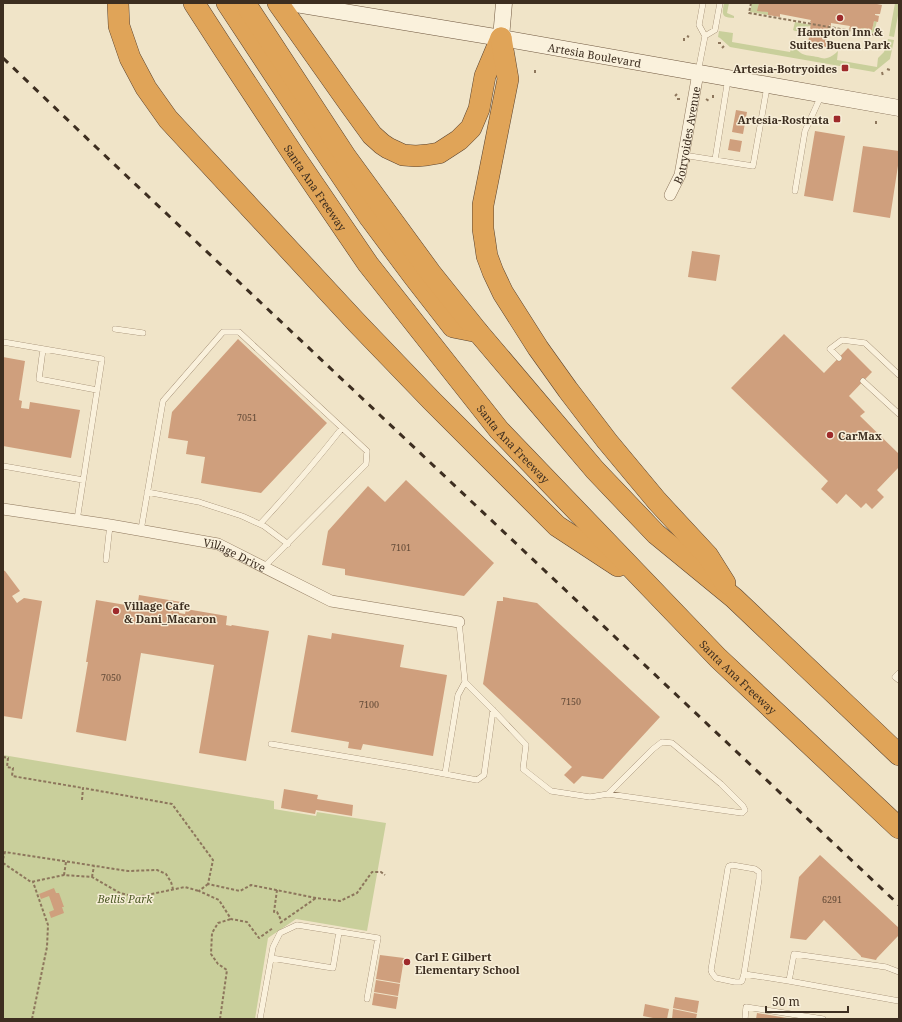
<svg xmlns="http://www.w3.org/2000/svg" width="902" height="1022" font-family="'Noto Serif',serif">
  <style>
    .green { fill: #c9cf9b }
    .building { fill: #cf9f7d }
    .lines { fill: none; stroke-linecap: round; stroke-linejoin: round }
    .lane-casing { stroke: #8d765c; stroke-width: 6 }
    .street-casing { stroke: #8d765c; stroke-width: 12 }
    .secondary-casing { stroke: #6f573f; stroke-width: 17 }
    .highway-casing { stroke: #5b4430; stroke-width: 22 }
    .path { stroke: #8d765c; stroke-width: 2; stroke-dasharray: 3 2; stroke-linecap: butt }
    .lane { stroke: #faf1dc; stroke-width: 5.5 }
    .street { stroke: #faf1dc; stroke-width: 11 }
    .secondary { stroke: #faf1dc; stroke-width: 16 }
    .highway { stroke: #e0a458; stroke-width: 21 }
    .rail { stroke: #3d2e20; stroke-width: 3; stroke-dasharray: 7 7; stroke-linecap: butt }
    .poi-dot { fill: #9e2a2b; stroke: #f7eed8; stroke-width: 1.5 }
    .labels { text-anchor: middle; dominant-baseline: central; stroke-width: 3; stroke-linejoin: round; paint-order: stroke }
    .number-label { font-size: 9px; fill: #624a37 }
    .poi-label { font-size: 11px; font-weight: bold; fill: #3d2e20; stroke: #f7eed8; text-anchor: start }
    .street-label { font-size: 11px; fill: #3d2e20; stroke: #f7eed8 }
    .park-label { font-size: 11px; font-style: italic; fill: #4d5a26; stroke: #f7eed8 }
  </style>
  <rect width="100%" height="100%" fill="#f0e4c8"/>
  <path class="green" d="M724,3H729L727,13L734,16V18C721,18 722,14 724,3Z
    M752,3H759L758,10L768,12V15L750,12Z
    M895,3H899V10L894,37L889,36Z
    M874,21H877L874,33L861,31L862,28L872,30Z
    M795,22L811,25V26C802,26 800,32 795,31L793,30Z
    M719,31L733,33L732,42L790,52L793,44H794C799,56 806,55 818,57C821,58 824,59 827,58C831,57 835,54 838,51L837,60L877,67L878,58L884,52L888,39L894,40L890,59L874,72L730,47L720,38L718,37Z
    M3,755L274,801V809L316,816L317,812L386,823L367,931L296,919L268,938L255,1019H3Z"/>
  <path class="building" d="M759,3H877V4L882,5L880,14H875V15L879,16L878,22L874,21L872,30L862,28L861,31L849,29L850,26L831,23V26L829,25L826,47L808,44L811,22H810L811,20L780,14V17L768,15V12L757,11Z
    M736,110L747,112L743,134L732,132Z
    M815,131L845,136L833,201L804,196Z
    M730,139L742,141L740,152L728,150Z
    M863,146L899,151V159L890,218L853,212Z
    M692,251L720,255L716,281L688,277Z
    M784,334L824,373L848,348L872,372L849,396L865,412L860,416L899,454V467L877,490L884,497L872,509L866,503L861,508L846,494L837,504L821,489L828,481L731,388Z
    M238,339L327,423L261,493L201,483L205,457L186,454L188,441L168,438L172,412Z
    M3,357L25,361L19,400L22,401L21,408L29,409L30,402L80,410L71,458L3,446V414L4,406H3Z
    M406,480L494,563L464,596L345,575V569L322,565L328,531L368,486L385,502Z
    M3,570L5,571L20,591L12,596L17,603L24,598L42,601L22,719L3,716Z
    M139,595L181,602L179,613L185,614L186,609L227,616L226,625L231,626L232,625L269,631L246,761L199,753L214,665L141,653L126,741L76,732L88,662H86L96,600L132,606V608L137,609Z
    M503,597L537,603L660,717L603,779L582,776L574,784L564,775L572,767L483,684L497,601H503Z
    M332,633L404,645L400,667L447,675L433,756L363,744L361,750L348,748L349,742L291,732L308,635L331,639Z
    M284,789L318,795L317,799L353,805L352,816L316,810L315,814L281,808Z
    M820,855L899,928V935L877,958L876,960L861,957V956L824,920L806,940L790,938L799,877Z
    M54,888L56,893H59L64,907H62L64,913L51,918L49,912L54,910L49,896L41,899L39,894Z
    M380,955L404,958L402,971L378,967Z
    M378,967L402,971L400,983L376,979Z
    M376,980L400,984L398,996L374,992Z
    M374,993L398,997L396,1009L372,1005Z
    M675,997L699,1001L697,1013L673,1008Z
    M645,1004L669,1009L667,1019H658L643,1016Z
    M673,1009L697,1014L696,1019H672Z
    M757,1013L787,1018V1019H756Z"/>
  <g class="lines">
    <g class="lane-casing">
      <path id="lane" d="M705,36L715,30L720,3
        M698,72L705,36L699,25L703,3
        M683,155L753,166L767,87
        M715,160L728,79
        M795,191L805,131L821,96
        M115,329L143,333
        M3,342L102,359L77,520
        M43,349L39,379L97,390
        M839,358L830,349L842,340L865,343L899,375
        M863,381L899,414
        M3,466L83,480
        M147,492L199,502L242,516L264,526L288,544
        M260,524C289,493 316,461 342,428
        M141,530L163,401L223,332H239L367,451L366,464L264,567
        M106,560L110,525
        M459,622L465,682L493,710L526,745L523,769L551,791L590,797L608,794L742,813L745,810L743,806L721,784L672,743L662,742L653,749L608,794
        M899,673L895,677L899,680
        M271,744L407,767L445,774L458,695L465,682
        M445,774L477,780L484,775L493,710
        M271,958L333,968L339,932
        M899,972L886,967L794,954L789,981L899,1001
        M744,974L742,981L740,982H735L716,978L712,973L711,970L728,868L729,866L732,865L755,869L759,872V879L744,974L789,981
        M260,1019L273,947L280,933L297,925L378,938L367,999
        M745,1019L746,1007L823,1019"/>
    </g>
    <g class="street-casing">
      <g id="street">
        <path id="s1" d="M670,195L680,175L698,73"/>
        <path id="s2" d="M3,509L110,525L218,544L331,601L459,622"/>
      </g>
    </g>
    <g class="secondary-casing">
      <g id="secondary">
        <path id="s3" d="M290,3L501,38L899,108"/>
        <path d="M501,38L504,3"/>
      </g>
    </g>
    <g class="highway-casing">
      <g id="highway">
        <path d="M118,3L119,26L130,58L146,88L168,119L357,323L432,401L557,526L618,566"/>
        <path id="s4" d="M194,3L225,51L295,157L368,264L499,430L718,658L899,828"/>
        <path d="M227,3L318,141L370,218L414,277L453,327L478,332"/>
        <path d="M245,3L346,157L430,272L478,332L595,470L656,534L734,598L899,755"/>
        <path d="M278,3L348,102L372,135L382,144L388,148L403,155L416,156L427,155L439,153L459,140L471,128L479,109L485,76L501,38"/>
        <path d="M501,38L508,79L483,205V229L485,242L487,256L493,272L503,293L538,348L568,390L607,441L657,501L708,556L725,583"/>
      </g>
    </g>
    <path class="path" d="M751,3L749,13L875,35
      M687,36L689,37
      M684,38V41
      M718,43H723
      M722,48L724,46
      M887,69L890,70
      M535,70V74
      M882,72L883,76
      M675,96L677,94
      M713,98V95
      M677,99H681
      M706,99L709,101
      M876,124V121
      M3,757L8,758L7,767L13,768L12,776L83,788
      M82,800L83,788L172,804L213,860L208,884L240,891L251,885L316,898L340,901L357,893L372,872H381L385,875
      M3,859L5,852L128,871L157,870L166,874L171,882L173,889
      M3,863L31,882L64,875L92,877L120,893L137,897L185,887L199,891
      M64,875L66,862
      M92,877L94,866
      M208,884L199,891L219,900L231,919L247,922L259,938L273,928
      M277,890L274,912H277L282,922
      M280,923L316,898
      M32,1019L47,947L48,925L33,882
      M220,1019L227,970L218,964L211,954L212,933L218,923L231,919"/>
    <use href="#lane" class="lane"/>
    <use href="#street" class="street"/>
    <use href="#secondary" class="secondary"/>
    <use href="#highway" class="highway"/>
    <path class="rail" d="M3,58L97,148L899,905"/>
  </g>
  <g class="poi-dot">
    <circle cx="840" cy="18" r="4"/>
    <rect x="841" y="64" width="8" height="8" rx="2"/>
    <rect x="833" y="115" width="8" height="8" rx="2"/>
    <circle cx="830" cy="435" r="4"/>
    <circle cx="116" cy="611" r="4"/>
    <circle cx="407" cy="962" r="4"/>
  </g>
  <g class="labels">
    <g class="number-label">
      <text x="247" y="417">7051</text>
      <text x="401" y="547">7101</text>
      <text x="111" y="677">7050</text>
      <text x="571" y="701">7150</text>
      <text x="369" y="704">7100</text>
      <text x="832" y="899">6291</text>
    </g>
    <g class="poi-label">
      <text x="840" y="31" text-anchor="middle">Hampton Inn &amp;<tspan x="840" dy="13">Suites Buena Park</tspan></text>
      <text x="837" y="68" text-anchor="end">Artesia-Botryoides</text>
      <text x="829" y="119" text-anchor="end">Artesia-Rostrata</text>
      <text x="838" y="435">CarMax</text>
      <text x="124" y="605">Village Cafe<tspan x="124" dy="13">&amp; Dani_Macaron</tspan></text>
      <text x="415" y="956">Carl E Gilbert<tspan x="415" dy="13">Elementary School</tspan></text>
    </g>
    <g class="street-label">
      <text stroke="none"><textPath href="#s3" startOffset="309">Artesia Boulevard</textPath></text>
      <text stroke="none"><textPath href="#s1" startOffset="63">Botryoides Avenue</textPath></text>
      <text stroke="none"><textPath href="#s4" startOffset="221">Santa Ana Freeway</textPath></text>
      <text stroke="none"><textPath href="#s4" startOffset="545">Santa Ana Freeway</textPath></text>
      <text stroke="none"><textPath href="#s2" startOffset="237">Village Drive</textPath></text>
      <text stroke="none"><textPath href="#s4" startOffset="869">Santa Ana Freeway</textPath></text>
    </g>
    <g class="park-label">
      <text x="125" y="898">Bellis Park</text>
    </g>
  </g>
  <rect width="902" height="1022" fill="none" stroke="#3d2e20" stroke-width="8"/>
  <path d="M766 1006v6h82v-6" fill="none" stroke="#3d2e20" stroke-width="2"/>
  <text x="772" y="1006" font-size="12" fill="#3d2e20" stroke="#f7eed8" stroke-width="3" paint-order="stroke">50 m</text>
</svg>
